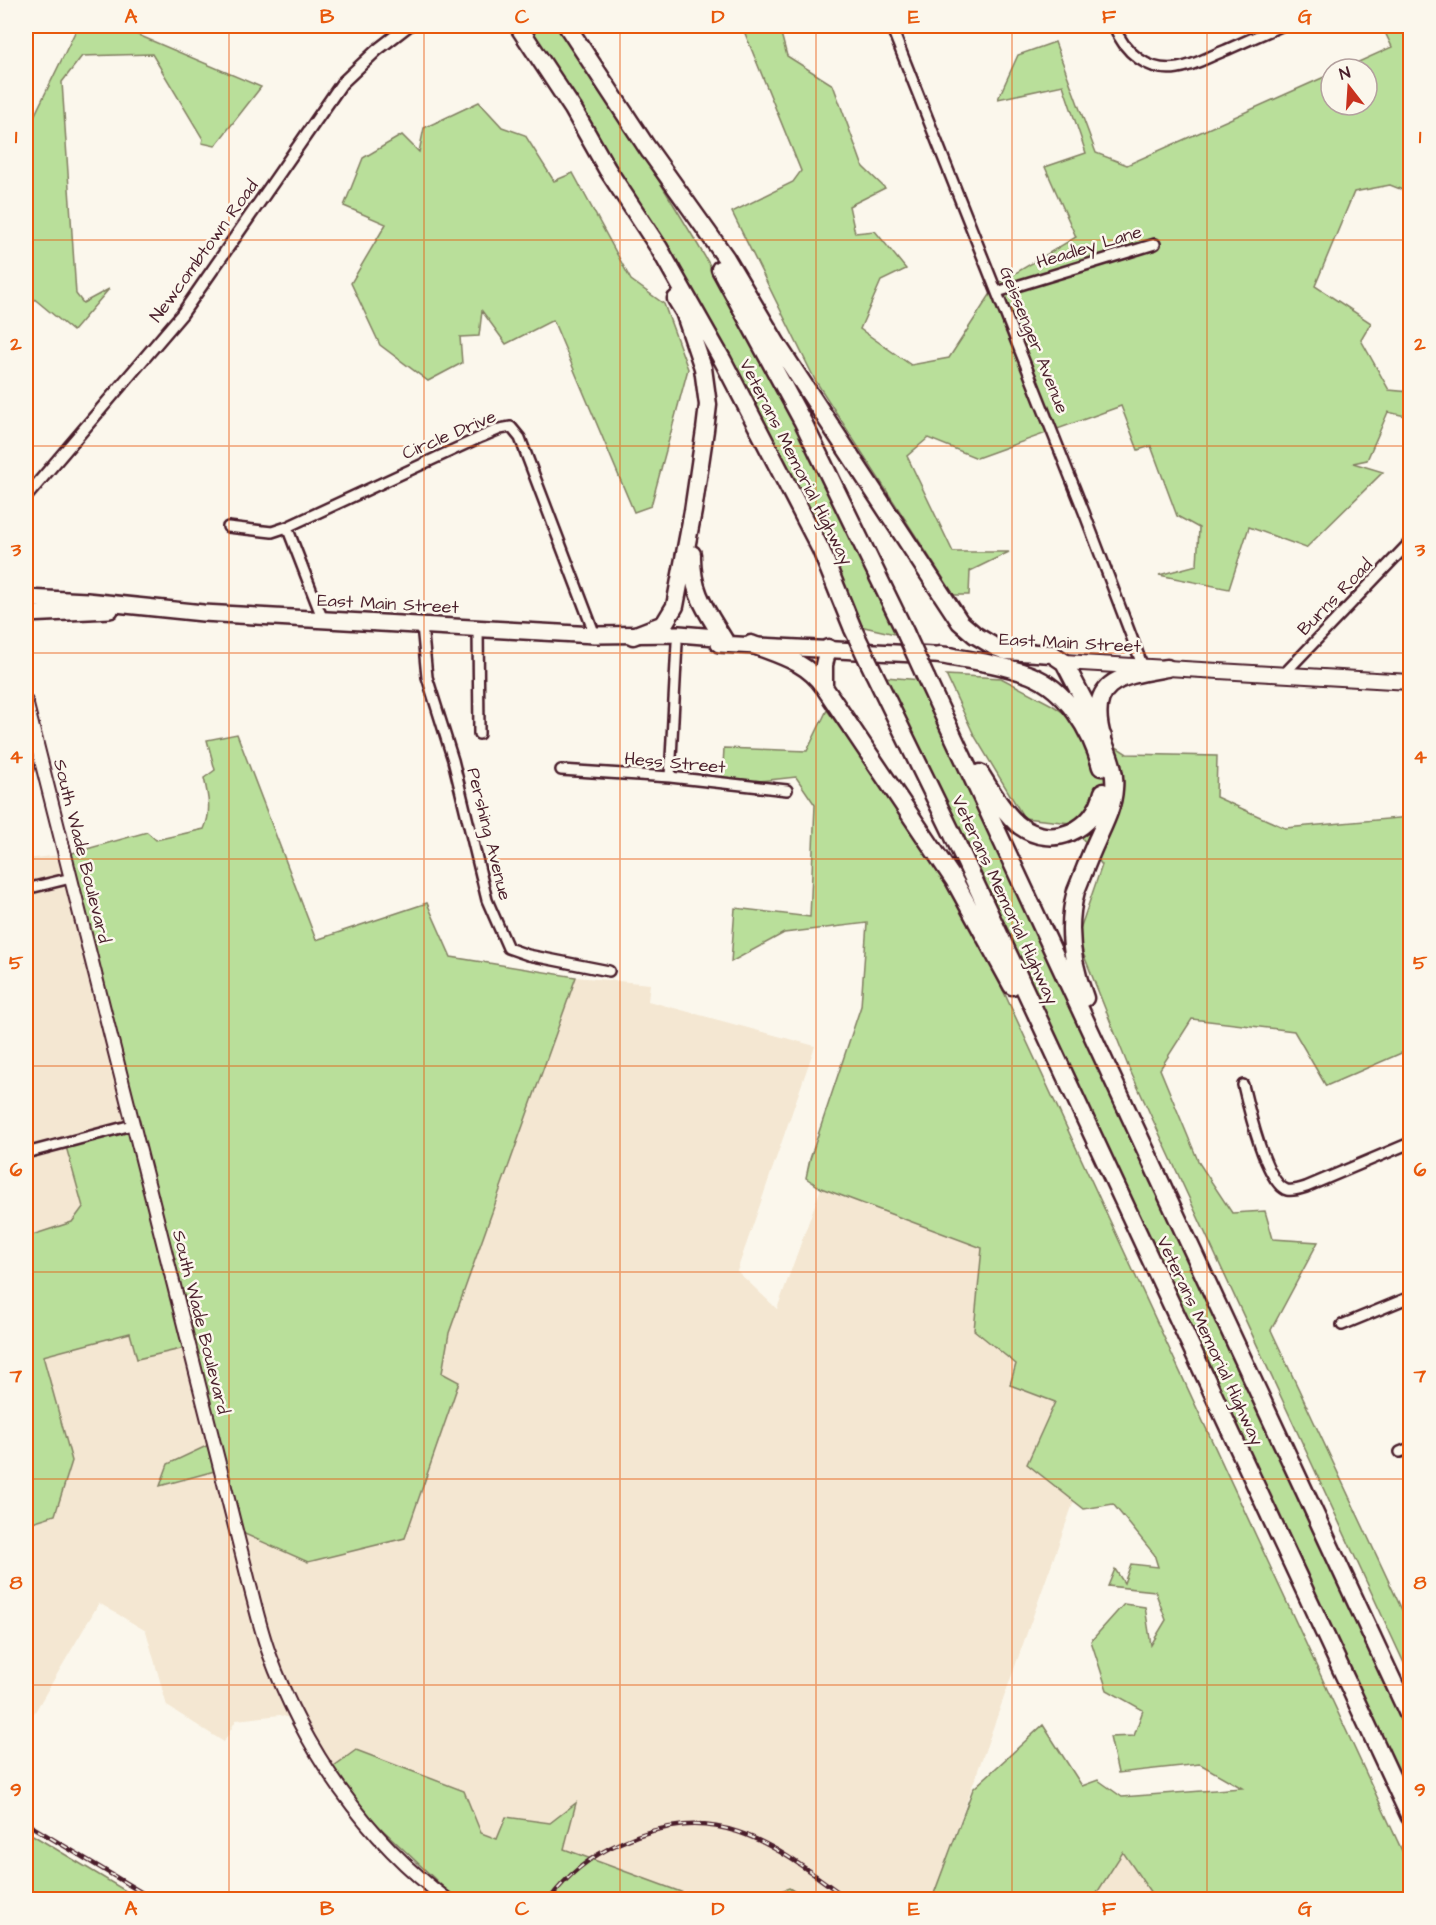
<svg xmlns="http://www.w3.org/2000/svg" width="1436" height="1925" font-family="'Architects Daughter',sans-serif">
  <style>
    .built { fill: #f4e7d2 }
    .green { fill: #b9df9a; stroke: #827f62; stroke-width: 1.5 }
    .lines { fill: none; stroke-linecap: round; stroke-linejoin: round }
    .minor-casing { stroke: #4a1f2b; stroke-width: 14 }
    .tertiary-casing { stroke: #4a1f2b; stroke-width: 15 }
    .secondary-casing { stroke: #4a1f2b; stroke-width: 16 }
    .primary-casing { stroke: #4a1f2b; stroke-width: 18 }
    .trunk-casing { stroke: #4a1f2b; stroke-width: 20 }
    .motorway-casing { stroke: #4a1f2b; stroke-width: 21 }
    .minor { stroke: #fbf7ec; stroke-width: 9 }
    .tertiary { stroke: #fbf7ec; stroke-width: 10 }
    .secondary { stroke: #fbf7ec; stroke-width: 12 }
    .primary { stroke: #fbf7ec; stroke-width: 14 }
    .trunk { stroke: #fbf7ec; stroke-width: 15 }
    .motorway { stroke: #fbf7ec; stroke-width: 16 }
    .rail-casing { stroke: #4a1f2b; stroke-width: 4.5 }
    .rail { stroke: #fbf7ec; stroke-width: 2; stroke-dasharray: 7; stroke-linecap: butt }
    .motorway-bridge-casing { stroke: #4a1f2b; stroke-width: 21; stroke-linecap: butt }
    .motorway-bridge { stroke: #fbf7ec; stroke-width: 16 }
    .grid { fill: none; stroke: #e8590c; stroke-width: 1.5; stroke-opacity: 0.55 }
    .labels { text-anchor: middle; dominant-baseline: central; stroke-width: 5; stroke-linejoin: round; paint-order: stroke }
    .street-label { font-size: 18px; fill: #4a1f2b; stroke: #fbf7ec }
    .neatline { fill: none; stroke: #e8590c; stroke-width: 2 }
    .grid-label { font-size: 20px; text-anchor: middle; font-weight: bold; fill: #e8590c }
  </style>
  <rect width="100%" height="100%" fill="#fbf7ec"/>
  <filter id="ink" filterUnits="userSpaceOnUse"><feTurbulence type="fractalNoise" baseFrequency=".0167" numOctaves="2"/><feDisplacementMap in="SourceGraphic" scale="12" xChannelSelector="R" yChannelSelector="G"/><feConvolveMatrix kernelMatrix="1 2 1 2 8 2 1 2 1" color-interpolation-filters="sRGB"/></filter>
  <g filter="url(#ink)">
    <path class="built" d="M69,854L135,1124L72,1222L26,1237V859Z
      M576,977L650,984L648,1001L815,1046L737,1271L777,1309L821,1188L983,1248L974,1330L1016,1364L1010,1385L1055,1401L1027,1464L1074,1501L932,1899H807L789,1888L758,1899H700L564,1849L575,1804L550,1823L506,1817L498,1839L481,1833L464,1791L356,1750L330,1769L302,1722L280,1715L236,1720L224,1742L167,1706L146,1631L99,1603L26,1727V1524L55,1515L72,1461L43,1356L130,1333L190,1346L459,1382L442,1373L449,1333Z
      M1123,1852L1155,1899L1093,1900Z"/>
    <path class="green" d="M78,26H127L124,29L261,87L215,146L202,143L203,139L152,54L82,56L62,82L76,294L83,303L109,289L73,331L26,292V133Z
      M524,26H559C617,114 675,203 727,295C789,406 844,520 899,635L860,626L665,244L615,163Z
      M742,26H779L787,56L833,85L863,167L885,188L849,206L855,233L875,231L906,269L881,281L860,329L911,365L949,358L997,284L1076,237L1045,167L1086,153L1063,85L998,99L1018,55L1055,42L1096,153L1127,165L1331,74V105H1367V69H1343L1392,47L1382,26H1410V193L1390,185L1354,192L1315,286L1371,323L1361,340L1389,390L1410,392V417L1388,412L1367,460L1353,463L1383,472L1306,548L1249,527L1229,589L1159,575L1197,565L1199,528L1177,516L1151,446L1138,450L1121,406L977,458L928,438L907,456L953,552H1009L970,571L969,595H954L815,380L732,212L793,182L801,171Z
      M479,102L502,127L525,135L554,181L573,173L631,280L664,304L688,369L651,506L634,512L553,320L506,344L482,311L479,336L460,337L462,363L428,381L380,345L351,283L386,224L344,206L363,158L402,135L419,152L424,128Z
      M946,675L1001,678L1052,705L1127,754L1217,756L1216,797L1285,828L1410,817L1406,1051L1326,1086L1294,1031L1192,1019L1160,1069L1199,1163L1232,1213L1265,1211L1273,1239L1318,1242L1271,1330L1410,1627V1676L1128,1066L1077,938L1102,865L1071,823L1024,818L974,735Z
      M885,677L921,680L1366,1633L1410,1730V1804Z
      M827,710L958,893L1410,1868V1899H1155L1123,1852L1093,1899H932L973,1789L1043,1725L1082,1786L1098,1780L1122,1797L1242,1788L1200,1764L1118,1773L1110,1737L1134,1736L1143,1710L1107,1690L1091,1641L1124,1604L1145,1607L1151,1645L1166,1620L1155,1591L1108,1586L1115,1569L1124,1583L1131,1564L1158,1567L1154,1554L1113,1504L1084,1509L1027,1464L1055,1402L1010,1385L1016,1364L974,1330L982,1248L821,1188L806,1178L810,1159L861,1006L867,923L784,933L731,962L735,908L810,917L815,805L796,777L722,785L724,748L807,751Z
      M237,734L316,940L427,903L451,957L576,977L449,1333L442,1373L459,1382L405,1538L308,1562L238,1531L222,1469L160,1486L168,1464L215,1442L190,1347L137,1359L130,1333L43,1356L72,1461L55,1515L26,1524V1237L72,1222L83,1207L65,1143L135,1124L69,854L147,832L156,840L204,829C212,812 208,795 204,778L215,770L207,740Z
      M356,1750L464,1791L481,1833L497,1839L506,1817L550,1823L576,1803L564,1849L700,1899H456L350,1799L330,1769Z
      M26,1831L139,1899H26Z
      M789,1888L807,1899H758Z"/>
    <g class="lines">
      <g class="minor-casing">
        <path id="minor" d="M891,26L1084,512L1143,667
          M1114,26C1124,52 1148,73 1178,68C1194,66 1210,56 1226,50C1244,42 1262,34 1281,26
          M997,292L1155,244
          M228,527L272,532L287,527L481,437L500,429L511,427L520,438L595,635
          M287,527L323,620
          M422,625L427,677L453,760L487,900L508,948L528,955L609,971
          M478,628L479,734
          M1283,675L1410,542
          M561,770L670,777L787,790
          M670,777L677,643
          M26,889L71,878
          M1243,1085C1248,1106 1266,1184 1287,1190C1293,1191 1300,1189 1306,1187L1410,1143
          M26,1153L132,1125
          M1342,1325L1410,1297
          M1400,1452L1410,1448"/>
      </g>
      <g class="tertiary-casing">
        <path id="tertiary" d="M26,497L182,314L342,83L377,50L408,26"/>
      </g>
      <g class="secondary-casing">
        <path id="secondary" d="M26,701L250,1586C256,1609 261,1631 269,1653C303,1747 366,1840 448,1900"/>
      </g>
      <g class="primary-casing">
        <path id="primary" d="M1064,662L1410,682"/>
      </g>
      <g class="trunk-casing">
        <path id="trunk" d="M26,598L87,601L203,613L595,635L679,634L716,637L726,643
          M26,614L110,610
          M719,644L953,656"/>
      </g>
      <g class="motorway-casing">
        <path id="motorway" d="M518,26L573,109L607,169L659,248L723,361L821,550L853,629
          M567,26L650,152
          M644,143L726,258L777,344L960,622L975,635L995,647L1006,651L1052,654L1064,662L1103,737
          M720,269L803,422L905,632
          M692,554C691,593 707,611 726,643
          M633,636L664,624L675,606L693,511L705,430L708,405L703,368L684,312L676,299
          M751,644C779,655 806,661 824,687
          M828,648L824,665V687L954,880L1012,986
          M940,655C970,660 1001,664 1030,675C1066,689 1091,730 1101,767
          M874,673L952,833L1410,1817
          M926,678L1410,1718
          M980,773C990,789 1005,815 1020,826C1053,850 1095,830 1103,792
          M1085,998C1072,964 1066,927 1076,891C1083,874 1089,857 1097,840C1104,824 1113,807 1114,789C1116,771 1109,756 1103,740C1085,680 1121,676 1167,668"/>
      </g>
      <use href="#minor" class="minor"/>
      <use href="#tertiary" class="tertiary"/>
      <use href="#secondary" class="secondary"/>
      <use href="#primary" class="primary"/>
      <use href="#trunk" class="trunk"/>
      <use href="#motorway" class="motorway"/>
      <g class="rail-casing">
        <path id="rail" d="M26,1823L154,1900
          M549,1900C567,1875 593,1855 620,1843C717,1798 773,1844 849,1900"/>
      </g>
      <use href="#rail" class="rail"/>
      <g class="motorway-bridge-casing">
        <path id="motorway-bridge" d="M853,629L874,673
          M905,632L926,678"/>
      </g>
      <use href="#motorway-bridge" class="motorway-bridge"/>
    </g>
  </g>
  <path class="grid" d="M229,26V1900M424,26V1900M620,26V1900M816,26V1900M1012,26V1900M1207,26V1900M26,240H1410M26,446H1410M26,653H1410M26,859H1410M26,1066H1410M26,1272H1410M26,1479H1410M26,1685H1410"/>
  <g class="labels">
    <g class="street-label">
      <text transform="translate(1089 247) rotate(-17)">Headley Lane</text>
      <text transform="translate(204 251) rotate(-54)">Newcombtown Road</text>
      <text transform="translate(1034 340) rotate(68)">Geissenger Avenue</text>
      <text transform="translate(449 435) rotate(-23)">Circle Drive</text>
      <text transform="translate(796 462) rotate(63)">Veterans Memorial Highway</text>
      <text transform="translate(1335 597) rotate(-46)">Burns Road</text>
      <text transform="translate(388 604) rotate(3)">East Main Street</text>
      <text transform="translate(1070 643) rotate(3)">East Main Street</text>
      <text transform="translate(675 763) rotate(5)">Hess Street</text>
      <text transform="translate(489 834) rotate(76)">Pershing Avenue</text>
      <text transform="translate(82 851) rotate(76)">South Wade Boulevard</text>
      <text transform="translate(1005 900) rotate(65)">Veterans Memorial Highway</text>
      <text transform="translate(201 1322) rotate(76)">South Wade Boulevard</text>
      <text transform="translate(1210 1341) rotate(65)">Veterans Memorial Highway</text>
    </g>
  </g>
  <rect width="1436" height="1925" fill="none" stroke="#fbf7ec" stroke-width="66"/>
  <g transform="translate(1349 87) rotate(343)"><circle r="28" fill="#fbf7ec" stroke="#b4a19f" stroke-width="1.5"/>
  <path d="M0-4.5L10 22L0 15L-10 22Z" fill="#c8321e"/>
  <text y="-9" font-size="16" font-weight="bold" text-anchor="middle" fill="#4a1f2b">N</text>
  </g>
  <rect x="33" y="33" width="1370" height="1859" class="neatline"/>
  <g class="grid-label">
    <text x="131" y="23">A</text>
    <text x="327" y="23">B</text>
    <text x="522" y="23">C</text>
    <text x="718" y="23">D</text>
    <text x="914" y="23">E</text>
    <text x="1109" y="23">F</text>
    <text x="1305" y="23">G</text>
    <text x="16" y="143">1</text>
    <text x="1420" y="143">1</text>
    <text x="16" y="350">2</text>
    <text x="1420" y="350">2</text>
    <text x="16" y="556">3</text>
    <text x="1420" y="556">3</text>
    <text x="16" y="763">4</text>
    <text x="1420" y="763">4</text>
    <text x="16" y="969">5</text>
    <text x="1420" y="969">5</text>
    <text x="16" y="1176">6</text>
    <text x="1420" y="1176">6</text>
    <text x="16" y="1382">7</text>
    <text x="1420" y="1382">7</text>
    <text x="16" y="1589">8</text>
    <text x="1420" y="1589">8</text>
    <text x="16" y="1796">9</text>
    <text x="1420" y="1796">9</text>
    <text x="131" y="1915">A</text>
    <text x="327" y="1915">B</text>
    <text x="522" y="1915">C</text>
    <text x="718" y="1915">D</text>
    <text x="914" y="1915">E</text>
    <text x="1109" y="1915">F</text>
    <text x="1305" y="1915">G</text>
  </g>
</svg>
